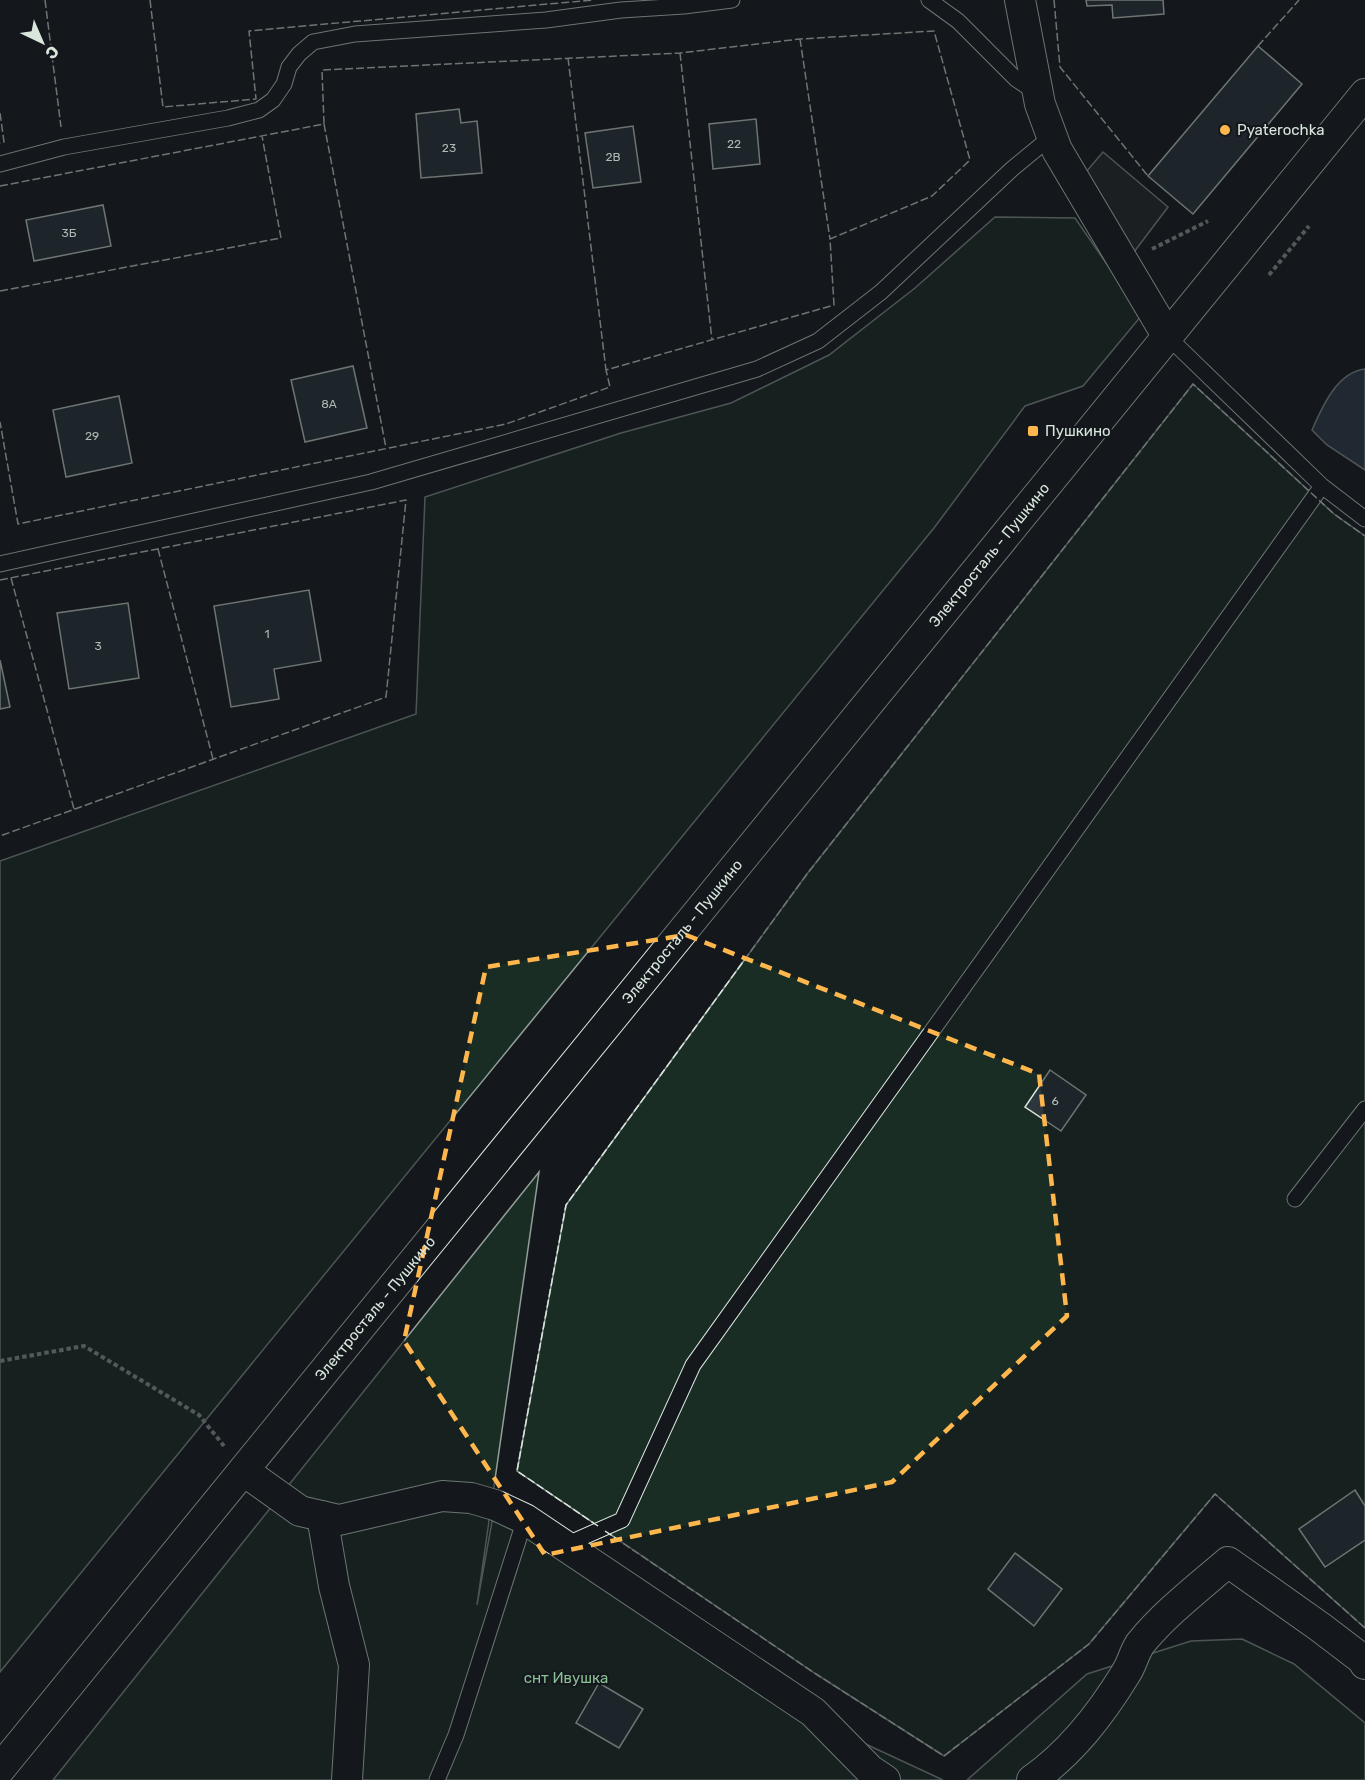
<svg xmlns="http://www.w3.org/2000/svg" width="1365" height="1780" font-family="Rubik,sans-serif">
  <style>
    .green { fill: #1a2d24; stroke: #939e99; stroke-width: 1.5 }
    .parking { fill: #24282b; stroke: #939e99; stroke-width: 1.5 }
    .water { fill: #2f3f4d; stroke: #939e99; stroke-width: 1.5 }
    .building { fill: #2c363c; stroke: #d8e6dc; stroke-width: 1.5 }
    .lines { fill: none; stroke-linecap: round; stroke-linejoin: round }
    .lane-casing { stroke: #d8e6dc; stroke-width: 17 }
    .street-casing { stroke: #d8e6dc; stroke-width: 32 }
    .path { stroke: #9da8a2; stroke-width: 4; stroke-dasharray: 4.5 3; stroke-linecap: butt }
    .lane { stroke: #14181c; stroke-width: 15 }
    .street { stroke: #14181c; stroke-width: 30 }
    .fence { stroke: #d8e6dc; stroke-width: 1.5; stroke-dasharray: 8 3; stroke-linecap: butt }
    .marked { fill: none; stroke: #ffb74d; stroke-width: 4.5; stroke-dasharray: 12 8; stroke-linejoin: round }
    .poi-dot { fill: #ffb74d; stroke: #14181c; stroke-width: 2 }
    .labels { text-anchor: middle; dominant-baseline: central; stroke-width: 4.5; stroke-linejoin: round; paint-order: stroke }
    .number-label { font-size: 12px; fill: #adbab4 }
    .poi-label { font-size: 15px; fill: #d8e6dc; stroke: #14181c; text-anchor: start }
    .street-label { font-size: 15px; fill: #d8e6dc; stroke: #14181c }
    .park-label { font-size: 15px; fill: #8ac095; stroke: #14181c }
  </style>
  <rect width="100%" height="100%" fill="#14181c"/>
  <path class="green" d="M995,217L1075,218L1142,315L1083,386L1025,406L934,528L0,1672V861L416,714L425,497L621,433L731,403L829,355L915,288Z
    M1193,384L1334,514L1365,536V1628L1215,1494L1089,1644L944,1756L816,1674L517,1471L566,1205L807,874Z
    M539,1172L477,1605L495,1505L773,1701L943,1780H53Z
    M1242,1639L1294,1664L1365,1723V1780H967L1087,1674L1191,1641Z"/>
  <path class="parking" d="M1103,152L1168,207L1131,256L1086,172Z"/>
  <path class="water" d="M1365,369V470L1327,445L1312,430C1322,407 1337,372 1365,369Z"/>
  <path class="building" d="M1086,0H1163L1164,14L1113,18L1112,5L1087,6Z
    M1258,46L1302,84L1193,214L1148,176Z
    M459,109L461,123L477,121L482,173L421,178L416,114Z
    M756,119L760,164L713,169L709,124Z
    M633,126L641,182L593,188L585,133Z
    M103,205L111,246L34,261L26,220Z
    M353,366L367,428L305,442L291,380Z
    M119,396L132,463L66,477L53,410Z
    M309,590L321,661L274,669L279,699L231,707L214,606Z
    M128,603L139,678L69,689L57,613Z
    M0,660L10,707L0,709Z
    M1050,1070L1086,1095L1061,1131L1025,1107Z
    M1355,1490L1365,1506V1540L1325,1567L1299,1529Z
    M1015,1553L1062,1589L1034,1626L988,1589Z
    M599,1683L643,1709L619,1748L576,1723Z"/>
  <g class="lines">
    <g class="lane-casing">
      <path id="lane" d="M929,0L958,21L1016,79L1038,94
        M0,164L64,147L228,118L259,110L273,100L284,84L289,67L299,54L313,42L355,34L546,20L621,10L684,6L732,0
        M1168,337L1322,486L1365,519
        M0,564L371,482L757,369L818,341L881,292L1012,169L1052,136
        M1295,1199L1365,1109
        M563,1546L622,1520L693,1365L1322,486
        M437,1780L456,1735L525,1519"/>
    </g>
    <g class="street-casing">
      <g id="street">
        <path d="M1020,0L1040,104L1057,150L1168,337"/>
        <path d="M244,1471L300,1511L339,1520L442,1496L471,1498L495,1505L525,1519L813,1712L870,1770L885,1780"/>
        <path d="M322,1516L334,1586L354,1665L347,1780"/>
        <path id="s1" d="M0,1769L1365,94"/>
        <path d="M1032,1780C1072,1752 1101,1714 1126,1673C1132,1664 1134,1653 1140,1644C1164,1614 1199,1587 1228,1562L1320,1627L1362,1659L1365,1664"/>
      </g>
    </g>
    <path class="path" d="M1152,249L1208,221
      M1269,275L1309,226
      M0,1361L84,1346L199,1415L224,1446"/>
    <use href="#lane" class="lane"/>
    <use href="#street" class="street"/>
    <path class="fence" d="M45,0L61,127
      M150,0L163,107L256,99L249,31L593,0
      M1054,0L1060,67L1148,176
      M800,39L830,239
      M1258,46L1299,0
      M680,53L712,340
      M568,58L606,370
      M0,113L4,142L0,143
      M324,124L386,448
      M0,186L324,124L322,70L680,53L800,39L934,31L970,160L932,196L830,239L834,305L606,370L610,387L506,424L18,524L0,422
      M0,291L281,238L262,136
      M158,549L213,759
      M11,578L74,809
      M0,580L406,500L386,697L0,836
      M598,1526L517,1471L566,1205L807,874L1193,384L1334,514L1365,536
      M605,1531L816,1674L944,1756L1089,1644L1215,1494L1365,1628"/>
  </g>
  <path d="M0 0H1365V1780H0ZM686,935L1039,1074L1067,1316L892,1482L545,1555L404,1341L486,967Z" fill="#14181c" fill-opacity=".55" fill-rule="evenodd"/>
  <path class="marked" d="M686,935L1039,1074L1067,1316L892,1482L545,1555L404,1341L486,967Z"/>
  <g class="poi-dot">
    <circle cx="1225" cy="130" r="6"/>
    <rect x="1027" y="425" width="12" height="12" rx="3"/>
  </g>
  <g class="labels">
    <g class="number-label">
      <text x="734" y="144">22</text>
      <text x="449" y="148">23</text>
      <text x="613" y="157">2В</text>
      <text x="69" y="233">3Б</text>
      <text x="329" y="404">8А</text>
      <text x="92" y="436">29</text>
      <text x="267" y="634">1</text>
      <text x="98" y="646">3</text>
      <text x="1055" y="1101">6</text>
    </g>
    <g class="poi-label">
      <text x="1237" y="130">Pyaterochka</text>
      <text x="1045" y="431">Пушкино</text>
    </g>
    <g class="street-label">
      <text stroke="none"><textPath href="#s1" startOffset="1566">Электросталь - Пушкино</textPath></text>
      <text stroke="none"><textPath href="#s1" startOffset="1080">Электросталь - Пушкино</textPath></text>
      <text stroke="none"><textPath href="#s1" startOffset="594">Электросталь - Пушкино</textPath></text>
    </g>
    <g class="park-label">
      <text x="566" y="1678">снт Ивушка</text>
    </g>
  </g>
  <g transform="translate(42 42) rotate(136)" stroke="#14181c" stroke-width="4.5" paint-order="stroke">
  <path d="M0-4.5L10 22L0 15L-10 22Z" fill="#d8e6dc"/>
  <text y="-9" font-size="16" font-weight="bold" text-anchor="middle" fill="#d8e6dc">С</text>
  </g>
</svg>
